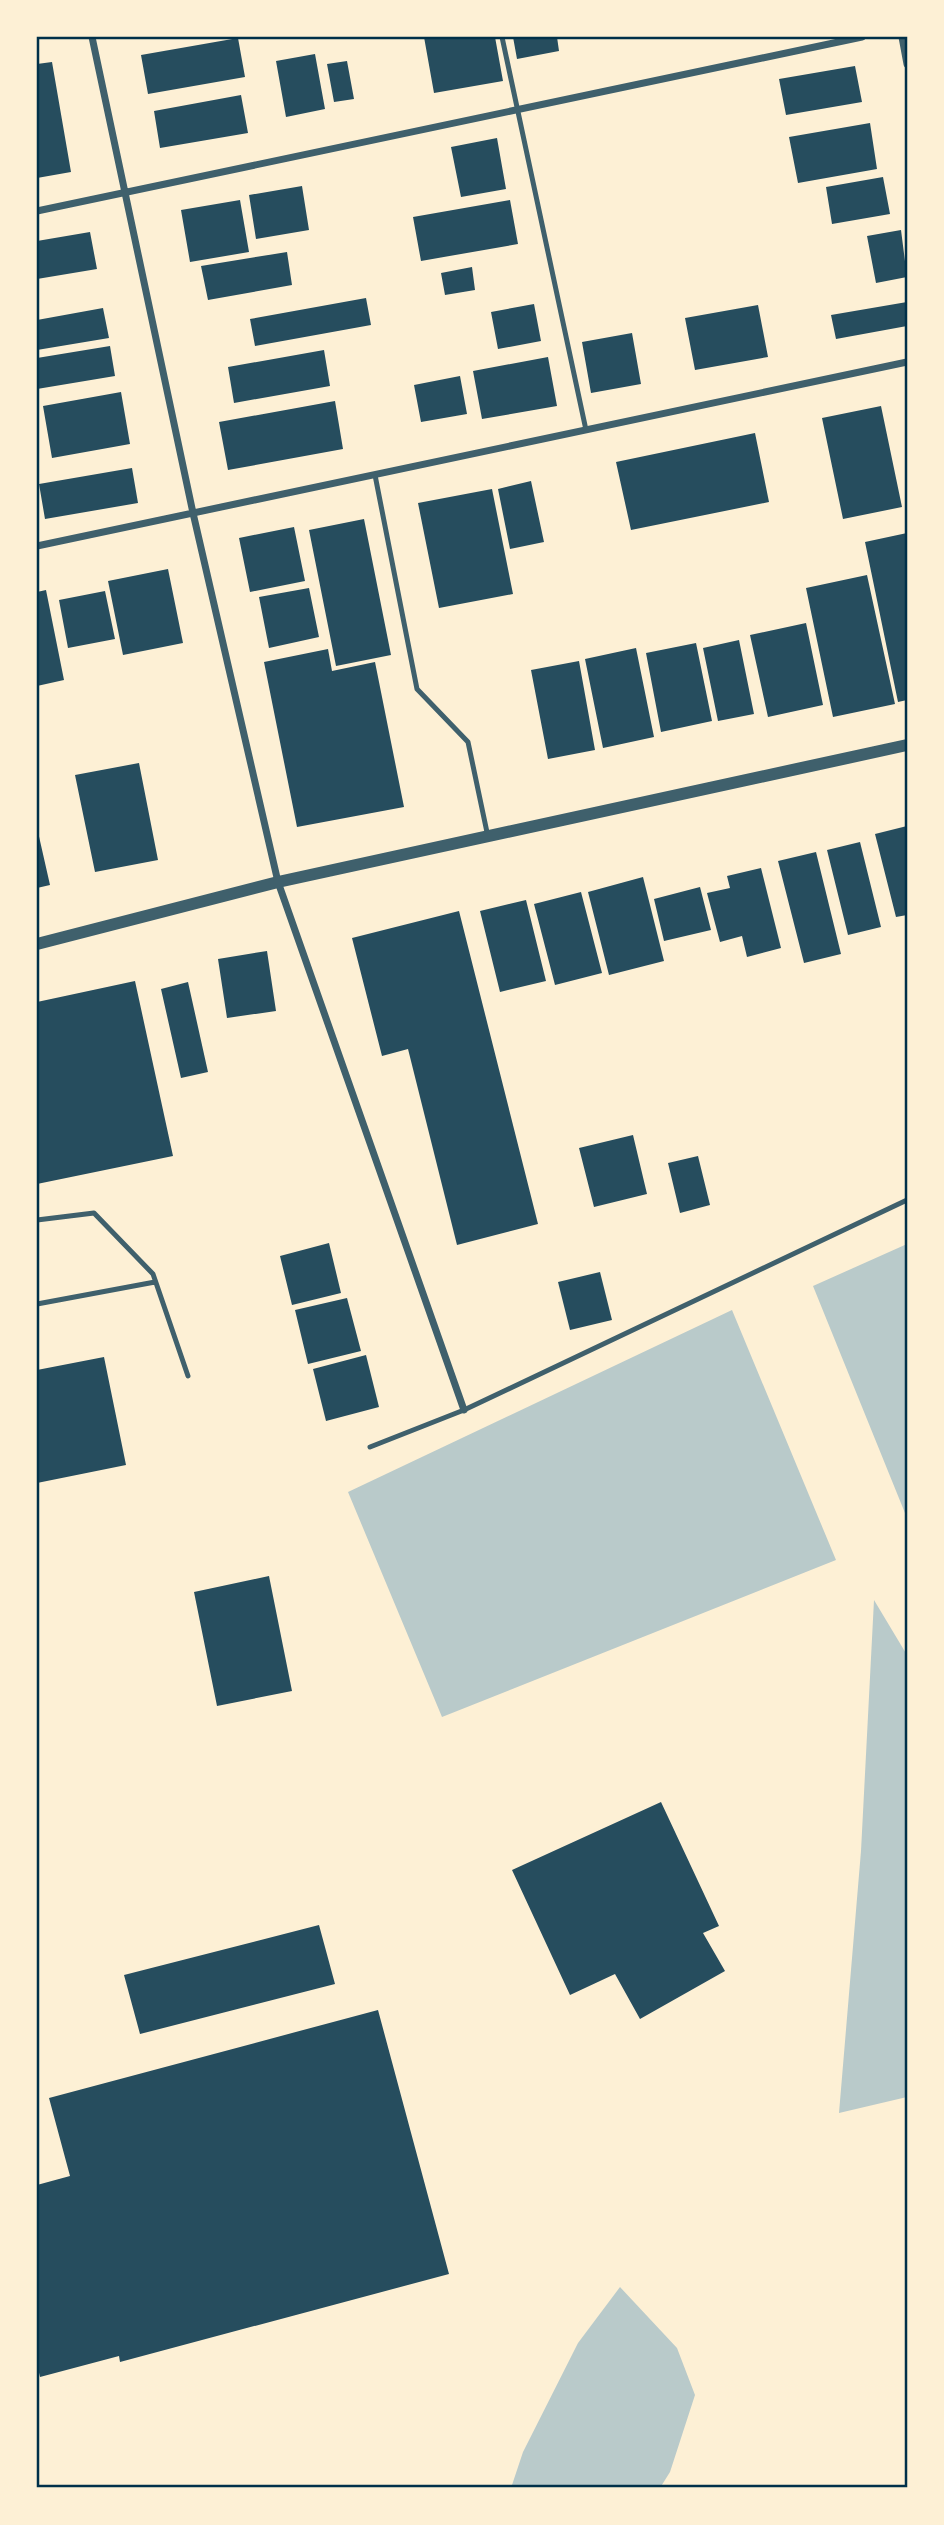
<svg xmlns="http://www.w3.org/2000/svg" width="944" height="2525" font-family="Lato,sans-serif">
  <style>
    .green { fill: #b9caca }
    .building { fill: #264d5e }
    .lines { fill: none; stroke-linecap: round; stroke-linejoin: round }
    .service { stroke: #3f606c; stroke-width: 5 }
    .minor { stroke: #3f606c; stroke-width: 7 }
    .tertiary { stroke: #3f606c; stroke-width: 12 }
    .neatline { fill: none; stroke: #003049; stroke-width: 2.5 }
  </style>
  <rect width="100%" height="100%" fill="#fdf0d5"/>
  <path class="green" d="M907,1244V1518L813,1286Z
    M732,1310L836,1560L442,1717L348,1492Z
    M874,1600L907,1655V2097L839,2113L861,1851Z
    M620,2287L677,2348L695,2395L670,2472L660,2488H511L523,2452L578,2343Z"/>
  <path class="building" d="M424,37H495L503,81L434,93Z
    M513,37H557L559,51L517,59Z
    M238,38L245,77L148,94L141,55Z
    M315,54L325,109L286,117L276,61Z
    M347,61L354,99L334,102L327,64Z
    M52,62L71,172L37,178V64Z
    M855,66L862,102L786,115L779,79Z
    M241,95L248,133L160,148L154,111Z
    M870,123L877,169L798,183L789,137Z
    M497,138L506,189L461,197L451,147Z
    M883,177L890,214L832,224L826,187Z
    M302,186L309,230L256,239L249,195Z
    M240,200L249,252L190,262L181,210Z
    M510,200L518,244L421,261L413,217Z
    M901,230L907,277L876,283L867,236Z
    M90,232L97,269L37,279V241Z
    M287,252L292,285L208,300L201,266Z
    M472,267L475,290L445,295L441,273Z
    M366,298L371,325L255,346L250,319Z
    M907,302V326L836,339L831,315Z
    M534,304L541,341L498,349L491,312Z
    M758,305L768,357L695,370L685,318Z
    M103,308L109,338L37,350V320Z
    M632,333L641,384L591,393L582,342Z
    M110,346L115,376L37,389V358Z
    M324,350L330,386L234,403L228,367Z
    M548,357L557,406L482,419L473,371Z
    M460,376L467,414L421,422L414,385Z
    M121,392L130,444L52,458L43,406Z
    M335,401L343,449L228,470L219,422Z
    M881,406L902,507L843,519L822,418Z
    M755,433L769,502L631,530L616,462Z
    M132,468L138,503L45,519L39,484Z
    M531,481L544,542L510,549L498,489Z
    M492,489L513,594L439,608L418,503Z
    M364,519L391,655L336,666L309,530Z
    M294,527L305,581L250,592L239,538Z
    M907,533V700L898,702L865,542Z
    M168,569L183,643L123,655L108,581Z
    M867,575L895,704L833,717L806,588Z
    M309,588L319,637L269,648L259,597Z
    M46,590L64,680L37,686V592Z
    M105,591L115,639L68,648L59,600Z
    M806,623L823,705L768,717L750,635Z
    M739,640L754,714L718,721L703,648Z
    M696,643L712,721L661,732L646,653Z
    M636,648L654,737L603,748L585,659Z
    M328,649L332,671L375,662L404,807L297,827L264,662Z
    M579,661L595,750L548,759L531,670Z
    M139,763L158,860L95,872L75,775Z
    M907,826V915L896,917L875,834Z
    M38,832L50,885L37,888V833Z
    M860,842L881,927L848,935L827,850Z
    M816,852L841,954L804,963L778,861Z
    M761,868L781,948L747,957L742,936L720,942L707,893L730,888L727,876Z
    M643,877L664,961L609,975L588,892Z
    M700,887L711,930L664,941L654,899Z
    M581,892L602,973L555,985L534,904Z
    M526,900L546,981L500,992L480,911Z
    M459,911L538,1224L457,1245L408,1049L382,1056L352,938Z
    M267,951L276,1011L227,1018L218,959Z
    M135,981L173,1156L37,1184V1002Z
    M188,982L208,1072L181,1078L161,989Z
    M633,1135L647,1194L594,1207L579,1148Z
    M698,1156L710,1205L680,1213L668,1163Z
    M329,1243L341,1293L292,1305L280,1256Z
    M600,1272L612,1320L570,1330L558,1282Z
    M347,1298L361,1351L308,1364L295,1310Z
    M366,1355L379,1407L326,1421L313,1369Z
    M104,1357L126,1465L37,1483V1370Z
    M269,1576L292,1691L217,1706L194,1592Z
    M661,1802L719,1926L703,1933L725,1971L640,2019L615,1974L570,1995L512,1870Z
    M319,1925L335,1984L140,2034L124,1975Z
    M378,2010L449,2274L120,2362L119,2356L40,2377L37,2364V2185L70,2176L49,2098Z"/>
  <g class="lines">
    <path class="service" d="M502,37L586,430
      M375,475L417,689L468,742L488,837
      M37,1220L94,1213L153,1274L188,1376
      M37,1304L155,1282
      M370,1447L464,1410L907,1200"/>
    <path class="minor" d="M92,37L193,513L278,882L464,1410
      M902,37L907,64
      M37,211L862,37
      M37,546L907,362"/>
    <path class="tertiary" d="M37,944L278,882L907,745"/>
  </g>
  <rect width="944" height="2525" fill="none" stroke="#fdf0d5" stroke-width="77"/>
  <rect x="38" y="38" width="868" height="2448" class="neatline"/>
</svg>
